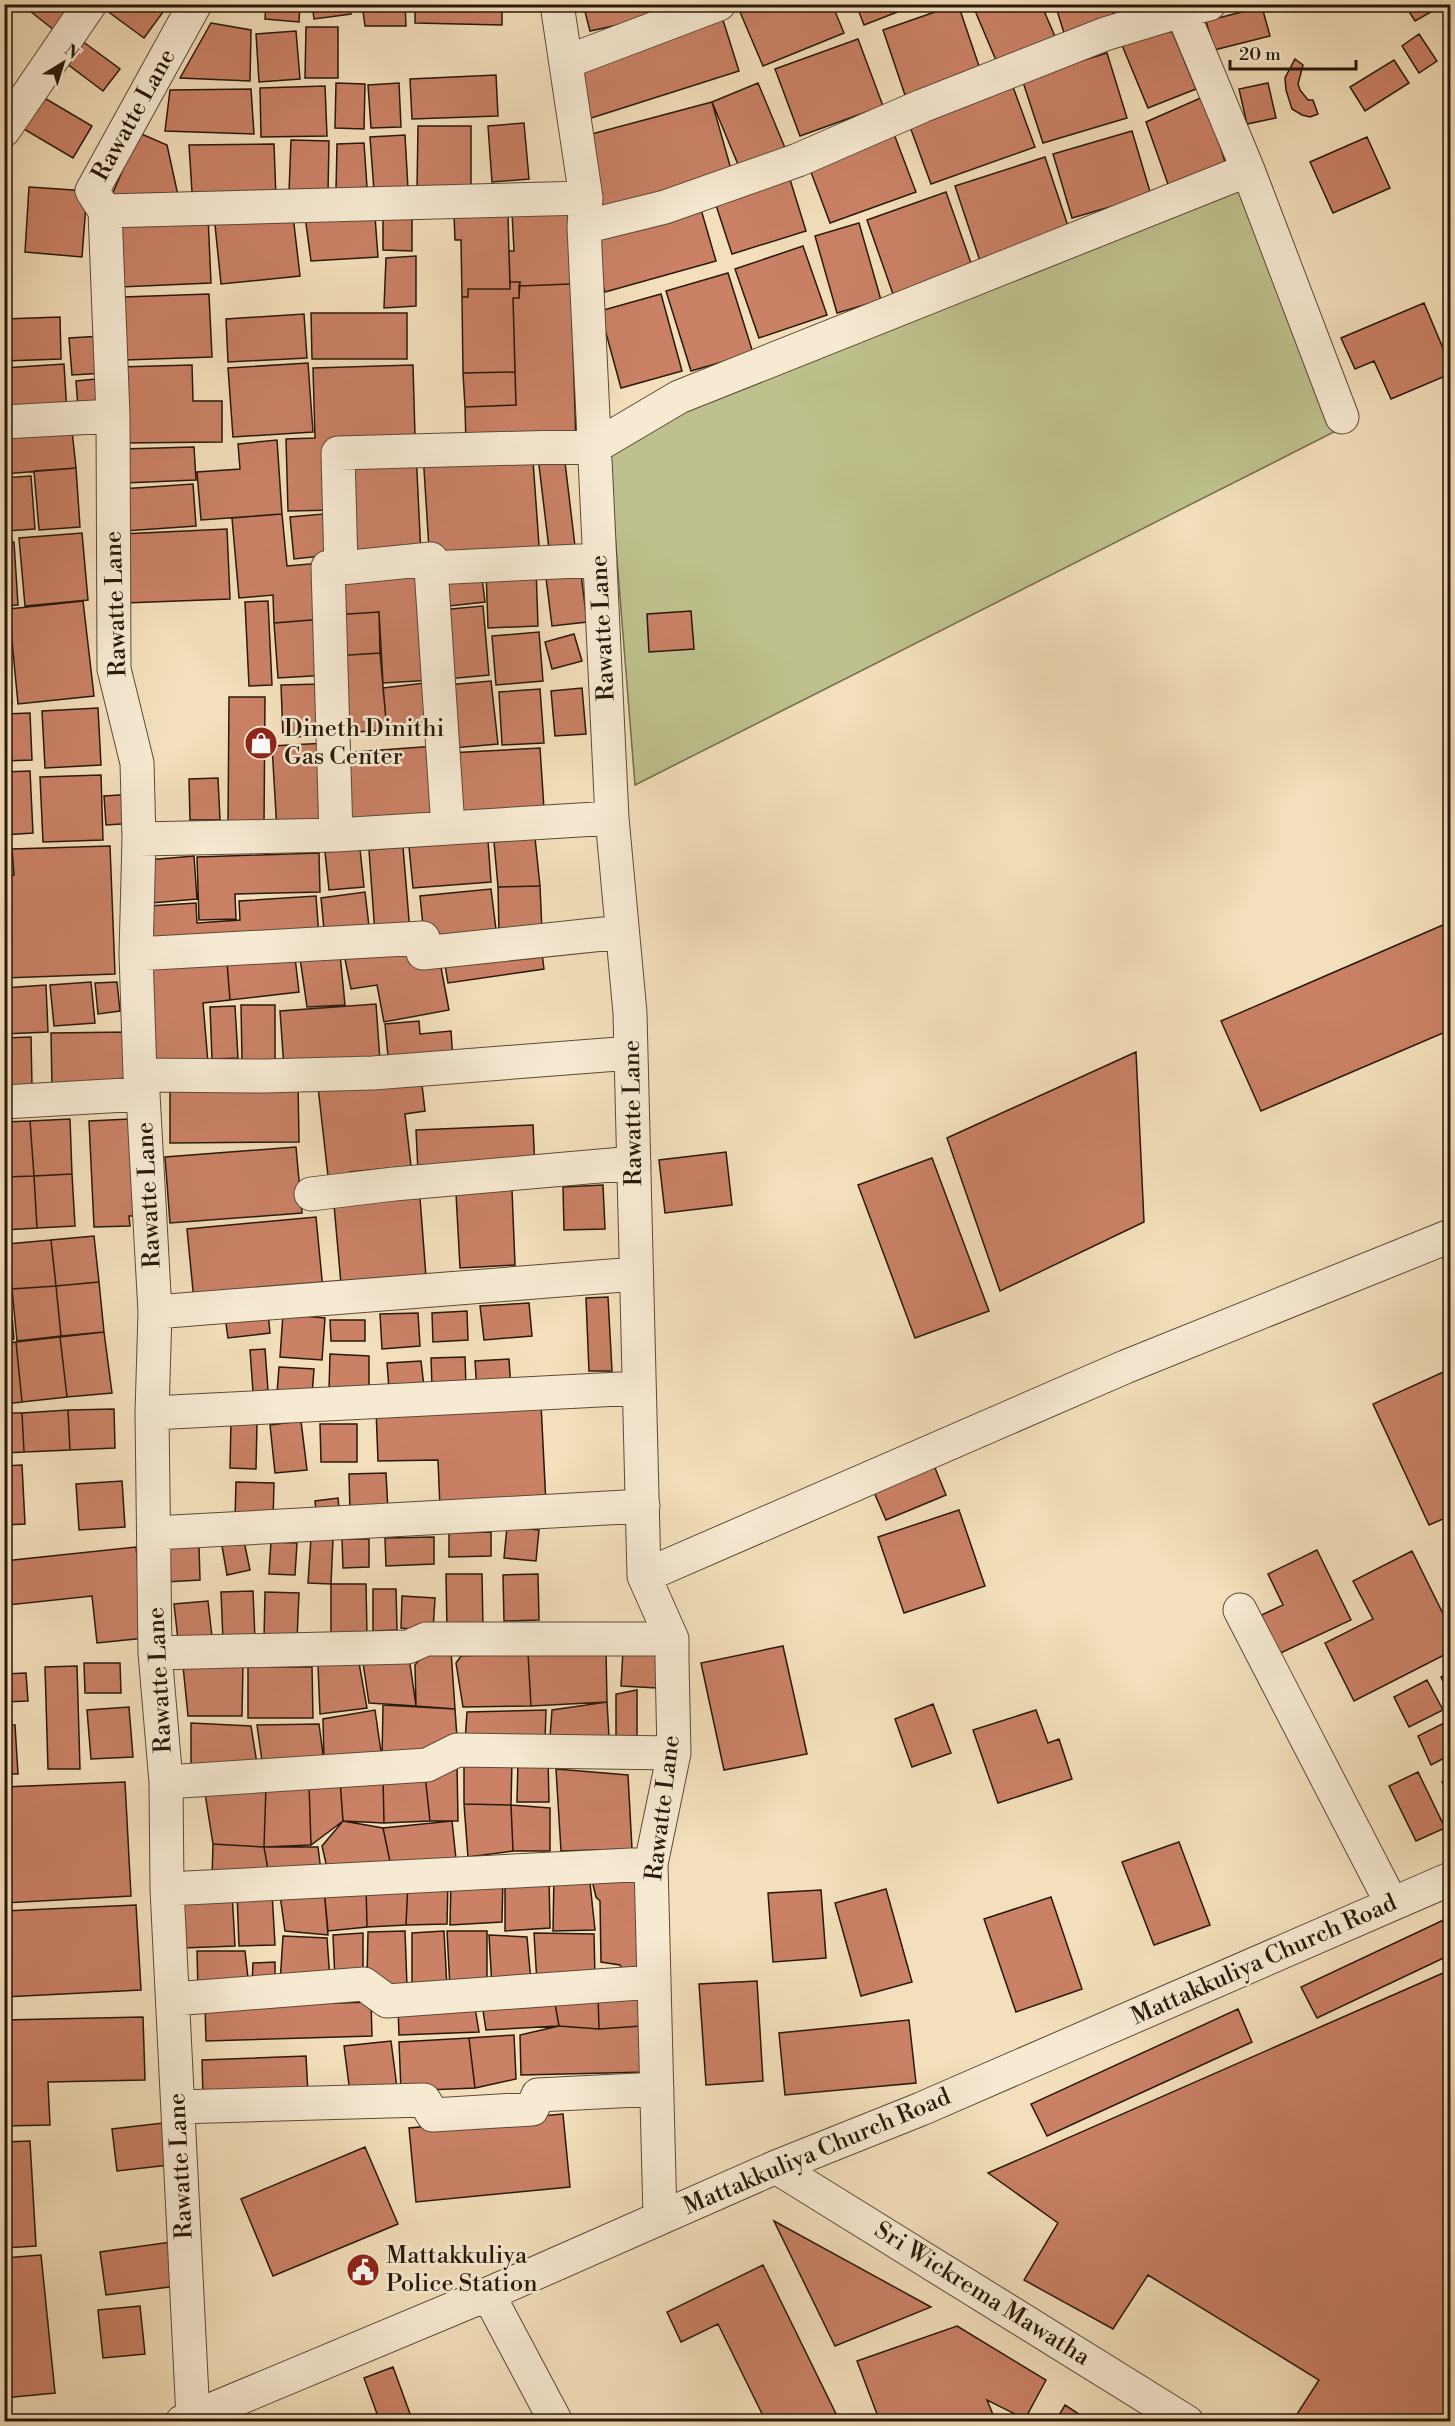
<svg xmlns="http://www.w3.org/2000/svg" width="1455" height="2426" font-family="'Libre Bodoni',serif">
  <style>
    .green { fill: #bec18d; stroke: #746d4c; stroke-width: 1.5 }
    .building { fill: #ca8166; stroke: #29190a; stroke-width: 1.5 }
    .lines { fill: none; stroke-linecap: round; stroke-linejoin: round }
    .minor-casing { stroke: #5c4a36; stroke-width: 35 }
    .minor { stroke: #f7ead3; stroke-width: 33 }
    .labels { text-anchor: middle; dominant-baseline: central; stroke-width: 5; stroke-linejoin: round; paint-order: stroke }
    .street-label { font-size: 24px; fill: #29190a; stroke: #f7ead3 }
    .poi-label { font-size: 24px; fill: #29190a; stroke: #f7ead3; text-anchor: start }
  </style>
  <rect width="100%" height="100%" fill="#f3dfbb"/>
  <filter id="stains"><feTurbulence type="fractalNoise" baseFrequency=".00333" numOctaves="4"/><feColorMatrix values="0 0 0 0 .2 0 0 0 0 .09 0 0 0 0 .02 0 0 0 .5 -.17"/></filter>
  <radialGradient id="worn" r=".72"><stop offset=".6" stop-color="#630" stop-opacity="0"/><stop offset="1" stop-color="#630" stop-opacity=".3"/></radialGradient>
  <path class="green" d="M1240,189L1334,432L635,785L607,434Z"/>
  <path class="building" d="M21,4H73L54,30Z
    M161,4L166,8L144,38L99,5Z
    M266,4H300L299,22L265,19Z
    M312,4H350L351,14L314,19Z
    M362,4H405L406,26H365Z
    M415,4H502V25L415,23Z
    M583,4H696L697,8L590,31Z
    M758,4H832L844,33L763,66L740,12Z
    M856,4H918L864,25Z
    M958,4L980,69L905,95L883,30Z
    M978,4H1041L1057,41L998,65L973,6Z
    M1055,4H1110L1115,20L1065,36Z
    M1120,4H1158L1127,21Z
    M1404,4H1426L1431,12L1415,21Z
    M1262,7L1270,36L1214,50L1206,21Z
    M722,17L739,71L588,119L571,66Z
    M1167,19L1196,89L1148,108L1119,38Z
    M211,23L251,30L250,81L180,78Z
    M306,27H338V78H305Z
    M296,31L300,79L259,82L256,34Z
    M1419,34L1437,61L1419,73L1402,46Z
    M78,38L120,69L103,91L62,60Z
    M858,39L883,106L800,136L775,69Z
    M1107,53L1127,118L1043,143L1022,79Z
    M1295,59L1303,65L1298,84L1300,90L1308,100H1313L1318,114L1310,117L1302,115L1292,109L1286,90L1285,78Z
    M1394,60L1409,83L1365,111L1350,87Z
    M496,75L498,116L412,119L410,79Z
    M336,83L365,84L364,129L335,128Z
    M399,83L401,127L371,128L368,85Z
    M758,83L788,155L742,174L712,102Z
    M1268,83L1276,118L1247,124L1239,89Z
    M325,86L327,136L261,137L260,88Z
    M1013,87L1035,147L931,184L909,124Z
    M251,89L254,134L165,131L170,90Z
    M36,93L92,126L73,158L17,125Z
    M1205,96L1225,162L1170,190L1146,122Z
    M712,102L734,180L601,210L584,136Z
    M524,123L529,179L492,182L488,126Z
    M418,126H471V190L417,189Z
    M1132,131L1151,195L1072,218L1053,154Z
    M139,133L167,145L179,200L111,197Z
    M894,134L916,192L830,223L808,164Z
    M405,135L408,189L374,191L370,137Z
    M1367,137L1390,188L1333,213L1310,162Z
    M291,140L329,141L328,193L289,192Z
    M364,143L367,187L336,190L337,144Z
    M274,144L276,199L192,192L189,145Z
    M1045,157L1070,232L980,261L955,186Z
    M788,173L806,231L732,254L713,196Z
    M29,187L87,191L82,257L25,252Z
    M946,192L972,266L893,294L867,220Z
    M374,203L378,257L311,261L304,209Z
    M383,204H412V251L383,250Z
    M700,206L716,261L605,292L589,237Z
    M292,207L300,276L221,284L214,215Z
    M568,210L571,284L519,286L520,282H510L509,251H514L512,212Z
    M454,215H508L510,289H468V297H462L461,240H455Z
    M208,216L211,283L120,287L117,219Z
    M859,223L881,300L837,313L815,236Z
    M803,246L827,315L759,338L735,269Z
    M416,256V306L384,308L386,258Z
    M728,273L753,353L691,371L666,291Z
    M510,282H520L519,298H513L515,372L463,373L462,297H468V289H510Z
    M571,284L576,443L466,446L465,407L516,405L513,298H519V286Z
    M209,294L212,357L125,360L123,297Z
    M661,294L682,371L621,388L600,311Z
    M1424,303L1450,365V374L1391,399L1374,361L1355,369L1341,338Z
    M311,313H407V359H312Z
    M304,314L307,358L228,362L226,319Z
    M60,317L61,359L4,361V319Z
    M102,336L105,373L72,375L69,338Z
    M308,363L313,432L233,437L228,368Z
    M64,364L67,414L4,418V368Z
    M192,365L193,401H222V442L119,443L118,367Z
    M413,365L415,436L334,438L337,510L288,511L286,439L315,438L313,368Z
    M515,372L516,405L465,407L463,373Z
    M106,378L107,406L78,408L76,381Z
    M71,421L76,468L4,474V428Z
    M277,440L282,514L201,520L197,472L240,469L238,444Z
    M194,447L196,480L124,483L122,449Z
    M532,447L540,559L430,565L423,453Z
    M416,451L421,556L348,559L344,454Z
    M564,454L575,546L549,549L538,457Z
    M76,468L80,527L39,530L34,471Z
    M31,476L35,529L6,531L4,478Z
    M193,484L196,526L125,531L121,489Z
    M335,513L339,554L294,559L290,517Z
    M282,514L287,566L321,563L324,619L274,623L273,595L239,598L232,518Z
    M227,529L230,599L125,603L121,534Z
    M82,533L88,600L25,606L19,538Z
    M14,542L18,605L4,606V543Z
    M424,565L433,680L383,683L379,612L333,615L331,571Z
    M536,567L538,626L488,628L486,570Z
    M481,570L485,602L440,607L436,575Z
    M581,574L587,622L552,626L546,578Z
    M83,601L94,696L18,704L9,609Z
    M268,601L272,685L249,686L245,602Z
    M483,606L489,675L447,679L440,610Z
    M691,611L694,649L649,652L647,614Z
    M379,612L380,653L334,656L333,615Z
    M324,619L328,675L278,678L274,623Z
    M539,632L543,681L496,685L492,636Z
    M574,634L582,661L552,669L545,642Z
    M8,640L10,662H4V641Z
    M380,653L387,730L340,733L334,656Z
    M4,666H8L12,703L4,704Z
    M491,681L498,744L453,748L446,685Z
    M433,682L437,724L387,730L383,688Z
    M322,684L324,736L283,737L281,685Z
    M582,688L586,734L555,736L551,691Z
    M540,689L544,743L502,745L499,692Z
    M229,697H265L264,827L228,826Z
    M98,708L101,765L45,768L42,711Z
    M30,713L32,760L4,761V714Z
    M326,743L331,827L277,831L272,746Z
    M436,746L440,815L343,821L339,753Z
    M540,748L544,809L452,814L448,753Z
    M30,771L33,833L4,835V772Z
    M101,775L103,840L43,842L40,777Z
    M218,778L220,820H190L189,779Z
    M134,794L136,823L106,825L104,796Z
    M535,838L540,886L498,887L494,842Z
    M488,841L491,882L413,888L409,847Z
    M110,846L115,974L4,978V876L14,875L12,849Z
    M403,847L410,932L375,934L369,850Z
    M360,849L364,887L329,890L325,852Z
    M319,853L320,892L235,894L236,919L199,920L197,857Z
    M194,856L197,899L151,903L147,860Z
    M540,886L542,931L499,933L498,887Z
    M491,889L497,938L425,946L420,896Z
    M365,892L370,935L325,940L321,898Z
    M316,896L319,937L152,948L149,906L196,903L197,923L240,920L239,901Z
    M1450,922V1030L1261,1111L1221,1021Z
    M420,945L439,957L449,1010L384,1022L377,985L351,989L345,959Z
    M541,945L544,969L448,983L444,959Z
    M340,954L345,1005L307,1007L300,958Z
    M295,957L299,992L230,1000L227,962Z
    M227,962L230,1000L203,1003L208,1063L149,1067L141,968Z
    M91,982L95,1023L54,1026L50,985Z
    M117,982L120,1011L98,1014L95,983Z
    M46,985L48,1032L4,1034V988Z
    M376,1004L380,1061L284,1068L280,1011Z
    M241,1005H275V1060L242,1061Z
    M235,1006L238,1058L212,1059L210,1007Z
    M419,1021L420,1034L451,1031L453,1061L389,1067L385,1024Z
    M128,1032L129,1089L52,1090L51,1033Z
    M31,1037L32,1086L4,1087V1038Z
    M1136,1052L1144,1222L1000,1291L947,1138Z
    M421,1076L425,1111L405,1114L411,1166L350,1172L351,1182L329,1185L318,1087Z
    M298,1081L299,1142L170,1143V1082Z
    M70,1119L72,1174L34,1176L30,1121Z
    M129,1119L140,1216H129L130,1226L94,1227L89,1121Z
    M30,1121L34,1176L4,1177V1122Z
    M533,1125L535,1168L418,1172L416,1130Z
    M296,1147L302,1213L170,1223L165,1157Z
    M726,1152L732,1205L665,1213L659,1160Z
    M932,1158L989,1311L915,1338L858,1185Z
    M72,1174L75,1226L37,1228L34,1176Z
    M34,1176L37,1228L4,1230V1177Z
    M603,1185L605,1229L564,1230L563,1187Z
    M512,1190L515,1265L460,1268L456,1193Z
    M420,1198L426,1277L341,1284L334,1205Z
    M316,1217L323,1290L194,1301L187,1229Z
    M94,1236L99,1282L56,1286L51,1240Z
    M51,1240L56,1286L12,1289L7,1244Z
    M4,1244H7L12,1289L4,1290Z
    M99,1282L104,1332L61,1336L56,1286Z
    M56,1286L61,1336L17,1341L12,1289Z
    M10,1291L14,1339L4,1340V1292Z
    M608,1297L612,1371H589L586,1298Z
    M529,1303L532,1336L484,1340L480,1306Z
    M467,1311L468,1340L433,1342L432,1313Z
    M268,1312L270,1333L228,1338L225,1317Z
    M418,1313L420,1346L382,1349L380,1314Z
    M283,1314L325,1318L322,1360L280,1357Z
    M330,1320H365V1341H331Z
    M104,1332L112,1393L67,1397L60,1337Z
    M60,1337L67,1397L22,1402L16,1342Z
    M16,1342L22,1402L4,1404V1343Z
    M265,1349L268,1390L253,1392L250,1350Z
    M330,1354L369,1356V1392L329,1391Z
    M465,1357L466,1388H432L431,1358Z
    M509,1359L511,1389L477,1391L475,1361Z
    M421,1361L424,1387L389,1389L387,1363Z
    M279,1367L314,1369L312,1395L277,1393Z
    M1450,1369V1516L1429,1525L1373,1404Z
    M541,1404L546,1504L440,1508L438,1460L378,1461L376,1409Z
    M114,1409L115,1448L70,1450L68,1410Z
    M68,1410L70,1450L24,1452L22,1413Z
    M4,1413H22L24,1452L4,1453Z
    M301,1421L307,1470L275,1473L270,1425Z
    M231,1422L257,1423L256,1469L230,1468Z
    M320,1424H357V1462H321Z
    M931,1458L946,1495L886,1520L870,1483Z
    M22,1465L25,1524L4,1525V1466Z
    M386,1473L388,1511L350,1512L349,1474Z
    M122,1481L125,1527L79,1530L76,1484Z
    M236,1482L274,1483L273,1521L235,1519Z
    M338,1498L340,1517L317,1520L315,1501Z
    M959,1510L985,1586L904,1613L878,1537Z
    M507,1527L539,1530L536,1561L504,1558Z
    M491,1532V1556L449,1557V1533Z
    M434,1537V1564L386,1566L385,1538Z
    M311,1538L333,1539L331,1584L308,1583Z
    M342,1539H369V1567L343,1568Z
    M244,1541L250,1570L227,1575L222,1546Z
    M271,1542L297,1543L295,1575L269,1574Z
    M199,1546L200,1580L166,1582L164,1547Z
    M136,1547L145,1638L97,1643L92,1596L8,1605L4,1561Z
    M1317,1550L1351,1620L1272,1657L1253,1619L1283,1605L1268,1574Z
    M1412,1551L1450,1628V1652L1354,1701L1325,1643L1373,1619L1353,1581Z
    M446,1574H482L483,1629L447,1630Z
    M538,1574L539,1620L504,1621L503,1575Z
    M331,1584H366L367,1635H331Z
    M373,1589H396L397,1630L373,1631Z
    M253,1591L255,1640L223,1641L221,1592Z
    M265,1592L299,1593L297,1640L264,1639Z
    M402,1596L435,1598L433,1631L401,1628Z
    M208,1601L212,1637L178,1640L174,1604Z
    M783,1646L807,1754L724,1770L701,1663Z
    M429,1648L451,1651L455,1709L416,1706L415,1665Z
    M606,1649L607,1702L531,1706L528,1653Z
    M623,1650L658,1652L657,1688L621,1686Z
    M528,1653L531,1706L463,1707L456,1663L461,1656Z
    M409,1657L416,1706L369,1703L363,1663Z
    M84,1663H120L121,1693H85Z
    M359,1663L367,1708L320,1714L318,1665Z
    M243,1664L242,1716H188L183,1666Z
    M77,1666L80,1769H48L45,1667Z
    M248,1667H312L313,1718H248Z
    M1450,1672V1696L1441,1677Z
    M26,1673L28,1701L4,1702V1674Z
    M1427,1680L1443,1710L1409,1727L1394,1697Z
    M637,1690V1737H616V1694Z
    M607,1702L609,1737H550L552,1710Z
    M933,1704L951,1753L912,1767L895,1719Z
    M383,1705L455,1709L457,1738L422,1757L382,1759Z
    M129,1707L133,1757L91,1759L87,1710Z
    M375,1710L382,1759L324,1762L323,1719Z
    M546,1710L545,1739L465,1741L467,1712Z
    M1036,1710L1048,1743L1059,1739L1072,1779L998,1803L973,1730Z
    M191,1723L251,1726L257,1764L191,1768Z
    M1444,1723L1450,1736V1755L1431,1765L1418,1736Z
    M319,1724L324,1762L263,1768L257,1725Z
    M4,1725H15L18,1774H4Z
    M548,1758L549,1802H517L518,1760Z
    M512,1760L511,1805L464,1804V1762Z
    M457,1764L458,1821H430L425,1775Z
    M556,1769L628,1775L632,1849L561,1851Z
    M1418,1772L1445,1828L1416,1841L1389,1786Z
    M425,1775L430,1821L384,1823L383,1778Z
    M1450,1777V1797L1442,1782Z
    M383,1778L384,1823L343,1821L340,1780Z
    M340,1780L343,1821L311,1845L309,1784Z
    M125,1782L131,1896L4,1903V1787Z
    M309,1784L311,1845L264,1847L266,1786Z
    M266,1786L264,1847L213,1844L204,1787Z
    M464,1804L511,1805L513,1851L468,1857Z
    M511,1805L550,1808V1851H513Z
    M343,1821L383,1828L391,1866L327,1868L322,1846Z
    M452,1821L456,1859L391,1866L383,1828Z
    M1179,1842L1210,1925L1154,1945L1122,1862Z
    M213,1844L264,1847L269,1875L212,1878Z
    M264,1847H318L321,1871L269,1875Z
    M640,1871L646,1970L625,1975L620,1965L601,1962L600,1901L596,1897L590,1872Z
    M549,1875L550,1928L505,1931V1877Z
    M554,1875L590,1883L595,1930L553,1931Z
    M503,1876L502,1922L450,1925L451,1880Z
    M448,1880L447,1924L406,1925L408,1882Z
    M408,1882L406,1925L367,1927L366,1884Z
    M366,1884L367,1927L328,1931L324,1889Z
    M324,1889L328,1935L285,1931L280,1895Z
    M886,1889L912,1982L861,1996L835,1903Z
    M821,1890L826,1958L773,1962L768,1893Z
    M232,1892L235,1946L183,1948L180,1895Z
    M272,1892L275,1945L239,1946L237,1893Z
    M1051,1897L1082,1989L1016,2012L984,1919Z
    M136,1905L141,1990L4,1997V1911Z
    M1450,1917V1955L1317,2018L1301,1987Z
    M405,1931L407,1987L367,1979L368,1932Z
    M444,1931L447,1988L412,1987V1933Z
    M447,1931H487V1986L450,1988Z
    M363,1933V1979L335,1981L333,1935Z
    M534,1933L594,1934L595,1979L537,1983Z
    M489,1935L527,1937L531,1982L492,1987Z
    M283,1936L327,1938L330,1980L280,1984Z
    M197,1951H245L249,1987L198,1991Z
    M275,1962V1985L252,1986L253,1963Z
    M1450,1970V2422H1292L1319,2380L1148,2275L1113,2329L1024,2280L1058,2223L988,2173Z
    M757,1981L763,2081L706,2085L699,1984Z
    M645,1990L641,2026L599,2029L598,1994Z
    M598,1994L599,2029L559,2026L554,1998Z
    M554,1998L559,2026L486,2030L482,2004Z
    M371,2002L372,2036L206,2041L205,2007Z
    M474,2002L479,2032L399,2035L398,2007Z
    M1238,2009L1252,2042L1047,2136L1031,2104Z
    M143,2017L145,2080L48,2082L50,2125L4,2126V2020Z
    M909,2020L916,2083L785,2095L779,2033Z
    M559,2026L599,2029L641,2026L647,2072L521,2075L520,2035Z
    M514,2035L516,2079L475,2088L469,2038Z
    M469,2038L475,2088L401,2091L399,2042Z
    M391,2041L397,2088L350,2093L344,2046Z
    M306,2056L308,2095L203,2098L202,2060Z
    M563,2114L570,2187L416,2202L409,2128Z
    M163,2123L169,2165L117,2171L112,2129Z
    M30,2141L36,2246L4,2248V2142Z
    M365,2147L398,2224L273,2276L241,2199Z
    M774,2221L931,2307L835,2346Z
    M171,2242L177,2286L106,2295L100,2252Z
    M41,2255L55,2393L4,2398V2258Z
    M763,2265L840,2422H766L718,2324L681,2342L667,2312Z
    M140,2306L145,2354L103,2358L98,2310Z
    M957,2326L1046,2380L1025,2419L987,2400L996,2422H880L857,2361Z
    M393,2367L413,2422H380L364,2378Z
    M1065,2405L1091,2422H1055Z"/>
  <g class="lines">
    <g class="minor-casing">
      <path id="minor" d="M557,4L586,198L584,227L612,818L630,1013L644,1576L672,1639V1661L674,1753L651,1864L660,2217
        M1179,4L1248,170L1342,417
        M566,62L719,4
        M4,130L90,4
        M105,211L586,198
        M584,227L665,207L798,160L922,106L1105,34L1181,11L1209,4
        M4,422L113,416
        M600,560L431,568V559L341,568L338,453L596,446L679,397L1248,170
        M431,568L448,828
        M336,835L328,567L341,568
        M139,839L336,835L612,818
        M136,954L423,938V953L622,932
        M140,1075L264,1076L373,1073L631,1053
        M4,1102L143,1094
        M311,1194L394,1184L634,1163
        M155,1312L636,1274
        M152,1413L639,1388
        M155,1533L643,1506
        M644,1576L1125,1367L1450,1236
        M1240,1610L1392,1904
        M155,1653L408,1647L426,1639H672
        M166,1782L427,1765L457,1750L674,1753
        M167,1889L651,1864
        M173,1999L364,1984L387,2001L654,1982
        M178,2107L424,2100L433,2115L532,2109L538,2095L657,2089
        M776,2167L1187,2422
        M488,2294L556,2422
        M193,2418L167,1889L166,1782L155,1653L152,1413L155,1312L143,1094L140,1075L136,954L139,839L137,763L114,669L113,416L105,211L92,191L195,4
        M182,2422L488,2294L776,2167L921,2109L1450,1879"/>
    </g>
    <use href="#minor" class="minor"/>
  </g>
  <defs>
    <g id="shop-disc" transform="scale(1.725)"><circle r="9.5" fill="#8f2418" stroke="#f7ead3"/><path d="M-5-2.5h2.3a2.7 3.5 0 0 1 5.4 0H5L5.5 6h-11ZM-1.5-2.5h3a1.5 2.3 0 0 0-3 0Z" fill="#fff"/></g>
    <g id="civic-disc" transform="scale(1.725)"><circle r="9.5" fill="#8f2418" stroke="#f7ead3"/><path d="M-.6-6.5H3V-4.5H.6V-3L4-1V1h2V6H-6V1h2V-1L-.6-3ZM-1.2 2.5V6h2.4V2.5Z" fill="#fff"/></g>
  </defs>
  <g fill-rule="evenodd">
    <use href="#shop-disc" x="261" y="743"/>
    <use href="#civic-disc" x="363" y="2270"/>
  </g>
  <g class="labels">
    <g class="street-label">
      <text transform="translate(134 115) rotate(-61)">Rawatte Lane</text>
      <text transform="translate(116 604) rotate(-92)">Rawatte Lane</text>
      <text transform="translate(603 628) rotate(-93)">Rawatte Lane</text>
      <text transform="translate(633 1113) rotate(-91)">Rawatte Lane</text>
      <text transform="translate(149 1195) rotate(-93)">Rawatte Lane</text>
      <text transform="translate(160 1680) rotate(-93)">Rawatte Lane</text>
      <text transform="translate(663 1808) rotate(-83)">Rawatte Lane</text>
      <text transform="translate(1264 1960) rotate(-24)">Mattakkuliya Church Road</text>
      <text transform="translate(817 2152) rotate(-23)">Mattakkuliya Church Road</text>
      <text transform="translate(181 2166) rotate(-93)">Rawatte Lane</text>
      <text transform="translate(982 2294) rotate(32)">Sri Wickrema Mawatha</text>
    </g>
    <g class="poi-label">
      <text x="284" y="729">Dineth Dinithi<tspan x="284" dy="28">Gas Center</tspan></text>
      <text x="386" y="2256">Mattakkuliya<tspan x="386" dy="28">Police Station</tspan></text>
    </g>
  </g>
  <rect width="1455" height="2426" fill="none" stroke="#f3dfbb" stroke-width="24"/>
  <rect x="6" y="6" width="1443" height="2414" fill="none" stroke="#29190a" stroke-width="3"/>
  <rect x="12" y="12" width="1431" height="2402" fill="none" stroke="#29190a" stroke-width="1.5"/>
  <g transform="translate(63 63) rotate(38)" stroke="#f7ead3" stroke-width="4.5" paint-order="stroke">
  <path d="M0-4.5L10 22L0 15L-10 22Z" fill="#29190a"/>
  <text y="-9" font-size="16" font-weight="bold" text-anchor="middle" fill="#29190a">N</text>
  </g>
  <path d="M1230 60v9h126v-9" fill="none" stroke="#29190a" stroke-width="3"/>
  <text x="1239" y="60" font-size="18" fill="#29190a" stroke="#f7ead3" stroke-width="4.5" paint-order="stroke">20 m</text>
  <rect width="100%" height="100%" filter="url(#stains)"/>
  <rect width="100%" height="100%" fill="url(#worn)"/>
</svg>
